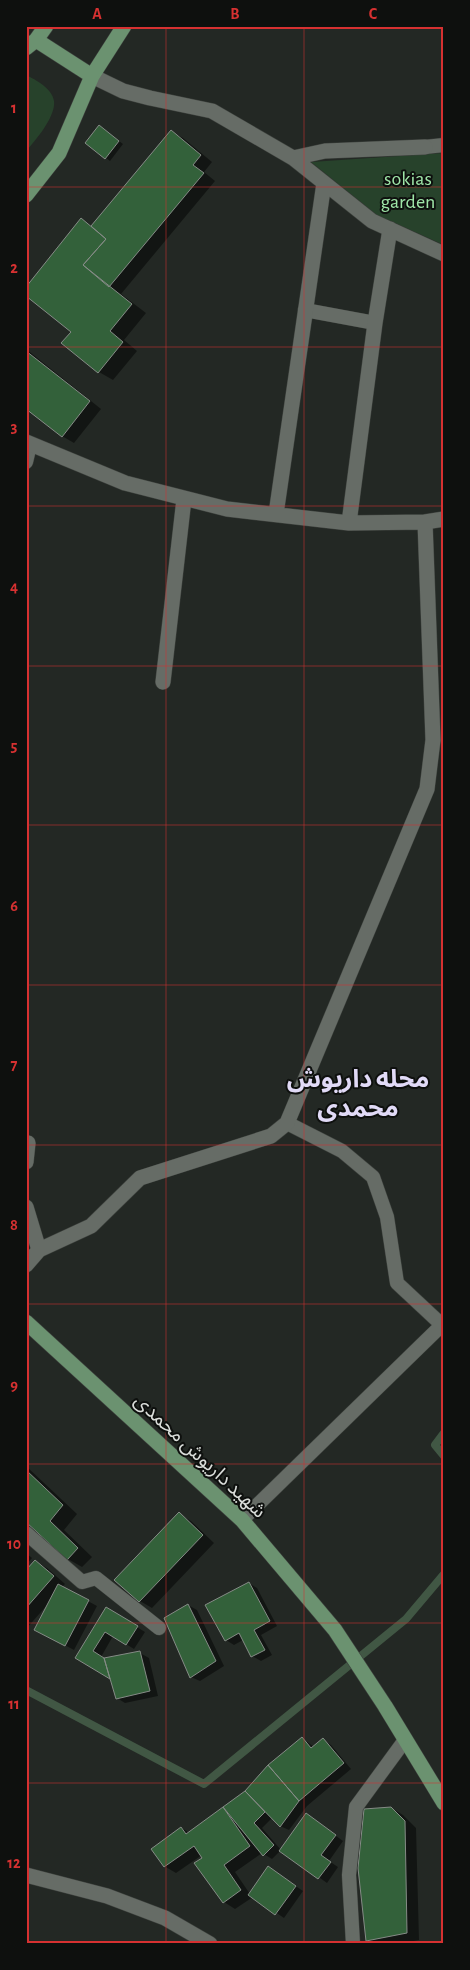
<svg xmlns="http://www.w3.org/2000/svg" width="470" height="1970" font-family="'Alegreya Sans','Noto Sans Arabic',sans-serif">
  <style>
    .green { fill: #27422b }
    .shadow { fill: #0007 }
    .lines { fill: none; stroke-linecap: round; stroke-linejoin: round }
    .stream { stroke: #415744; stroke-width: 8 }
    .building { fill: #33613a; stroke: #858b86 }
    .lane-casing { stroke: #3e423e; stroke-width: 15 }
    .street-casing { stroke: #3e423e; stroke-width: 16 }
    .secondary-casing { stroke: #3e423e; stroke-width: 16 }
    .primary-casing { stroke: #3e423e; stroke-width: 16 }
    .lane { stroke: #666c66; stroke-width: 14 }
    .street { stroke: #666c66; stroke-width: 15 }
    .secondary { stroke: #666c66; stroke-width: 15 }
    .primary { stroke: #6b9270; stroke-width: 15 }
    .grid { fill: none; stroke: #d63131; stroke-width: 1; stroke-opacity: 0.55 }
    .labels { text-anchor: middle; dominant-baseline: central; stroke-width: 4; stroke-linejoin: round; paint-order: stroke }
    .park-label { font-size: 20px; fill: #9fe6a8; stroke: #0e100e }
    .street-label { font-size: 20px; fill: #daddda; stroke: #0e100e }
    .district-label { font-size: 25px; font-weight: bold; fill: #e1daf7; stroke: #0e100e }
    .neatline { fill: none; stroke: #d63131; stroke-width: 2 }
    .grid-label { font-size: 16px; text-anchor: middle; font-weight: bold; fill: #d63131 }
  </style>
  <rect width="100%" height="100%" fill="#232824"/>
  <path class="green" d="M26,75C36,80 52,88 54,101C56,116 36,140 26,151Z
    M444,153V245L377,215L311,162Z"/>
  <path class="shadow" d="M103,129L123,144L110,161L86,142Z
    M172,132L183,138L212,162L204,172L215,181L121,294L146,313L124,340L137,351L113,380L99,372L63,343L73,332L81,220L93,227Z
    M26,349L101,409L74,443L62,436L26,408Z
    M26,1466L77,1514L64,1530L92,1557L82,1567L68,1559L26,1521Z
    M179,1514L191,1521L214,1543L152,1608L140,1601L116,1580Z
    M26,1553L32,1558L26,1565Z
    M35,1561L47,1568L65,1584L62,1587L97,1606L74,1650L44,1634L48,1604L26,1629V1572Z
    M249,1583L257,1588L277,1626L261,1635L272,1655L261,1661L252,1656L243,1640L234,1645L226,1640Z
    M188,1605L197,1610L224,1666L200,1681L191,1677Z
    M107,1609L145,1632L134,1649L113,1636L101,1657L104,1659L140,1653L149,1658L158,1696L125,1703L117,1698L111,1678L77,1657Z
    M302,1738L314,1747L323,1740L331,1745L351,1769L307,1806L289,1830L280,1826L272,1818L262,1828L281,1850L314,1820L343,1841L329,1861L338,1867L327,1883L281,1850L272,1859L262,1853L235,1872L250,1894L276,1873L303,1891L284,1918L253,1897L235,1909L224,1902L202,1855L176,1873L164,1866L182,1828L189,1833L224,1808L245,1792L269,1766Z
    M391,1808L403,1815L416,1828L419,1940L397,1944H374L367,1940Z"/>
  <g class="lines">
    <path class="stream" d="M444,1433L435,1445L444,1456
      M26,1690L204,1784L406,1619L444,1574"/>
  </g>
  <path class="building" d="M99,125L119,141L105,159L85,143Z
    M171,130L201,155L193,165L204,173L109,287L83,265L106,239L91,226Z
    M81,218L106,239L83,265L132,304L110,331L123,342L98,373L61,343L71,332L26,296V287Z
    M26,351L90,401L62,437L26,409Z
    M26,1470L63,1505L50,1521L78,1548L67,1560L26,1522Z
    M179,1512L203,1535L139,1602L114,1580Z
    M35,1560L54,1576L26,1608V1570Z
    M249,1582L270,1621L254,1630L265,1650L251,1657L239,1633L225,1641L205,1605Z
    M58,1584L89,1600L65,1646L34,1630Z
    M188,1604L216,1661L190,1678L164,1618Z
    M106,1607L138,1626L126,1645L105,1632L93,1651L104,1658L110,1679L75,1658Z
    M140,1651L150,1691L116,1699L104,1658Z
    M302,1737L311,1748L323,1738L344,1763L299,1801L268,1765Z
    M268,1765L299,1801L280,1827L245,1791Z
    M245,1791L265,1812L254,1823L274,1845L263,1856L223,1807Z
    M223,1807L250,1846L224,1865L241,1890L223,1903L194,1863L202,1858L194,1846L164,1867L151,1849L181,1827L186,1834Z
    M391,1807L405,1821L407,1933L366,1941L358,1868L364,1809Z
    M306,1813L336,1835L321,1855L331,1862L318,1879L279,1851Z
    M268,1866L296,1886L275,1915L248,1895Z"/>
  <g class="lines">
    <g class="lane-casing">
      <path id="lane" d="M425,147L444,145
        M305,310L375,323
        M26,462L30,445
        M287,1123L342,1151L373,1177L387,1217L397,1283L442,1325
        M242,1520L444,1323
        M26,1533L82,1582L96,1578L159,1628
        M353,1944L349,1875L356,1807L405,1740"/>
    </g>
    <g class="street-casing">
      <path id="street" d="M92,76L123,91L150,98L212,111L293,158L372,221L444,254
        M293,158L325,151L425,147
        M26,442L125,483L227,509L349,523L425,522
        M276,514L324,183
        M349,523L375,323L390,229
        M163,682L184,499
        M26,1162L28,1143
        M26,1207L39,1250
        M26,1265L39,1250L91,1226L140,1178L271,1136L287,1123L427,789L433,740L425,522L444,519"/>
    </g>
    <g class="secondary-casing">
      <path id="secondary" d="M26,1875L107,1896L165,1918L210,1944"/>
    </g>
    <g class="primary-casing">
      <path id="primary" d="M36,40L92,76
        M26,48L36,40L46,26
        M26,195L59,153L92,76L124,26
        M26,1322L242,1520L335,1630L385,1706L444,1803"/>
    </g>
    <use href="#lane" class="lane"/>
    <use href="#street" class="street"/>
    <use href="#secondary" class="secondary"/>
    <use href="#primary" class="primary"/>
  </g>
  <path class="grid" d="M166,26V1944M304,26V1944M26,187H444M26,347H444M26,506H444M26,666H444M26,825H444M26,985H444M26,1145H444M26,1304H444M26,1464H444M26,1623H444M26,1783H444"/>
  <g class="labels">
    <g class="park-label">
      <text x="408" y="179">sokias<tspan x="408" dy="23">garden</tspan></text>
    </g>
    <g class="street-label">
      <text transform="translate(200 1456) rotate(43)">شهید داریوش محمدی</text>
    </g>
    <g class="district-label">
      <text x="358" y="1079">محله داریوش<tspan x="358" dy="29">محمدی</tspan></text>
    </g>
  </g>
  <rect width="470" height="1970" fill="none" stroke="#0e100e" stroke-width="55"/>
  <rect x="28" y="28" width="414" height="1914" class="neatline"/>
  <g class="grid-label">
    <text x="97" y="19">A</text>
    <text x="235" y="19">B</text>
    <text x="373" y="19">C</text>
    <text x="14" y="113">1</text>
    <text x="14" y="273">2</text>
    <text x="14" y="432">3</text>
    <text x="14" y="592">4</text>
    <text x="14" y="751">5</text>
    <text x="14" y="911">6</text>
    <text x="14" y="1070">7</text>
    <text x="14" y="1230">8</text>
    <text x="14" y="1390">9</text>
    <text x="14" y="1549">10</text>
    <text x="14" y="1709">11</text>
    <text x="14" y="1868">12</text>
  </g>
</svg>
